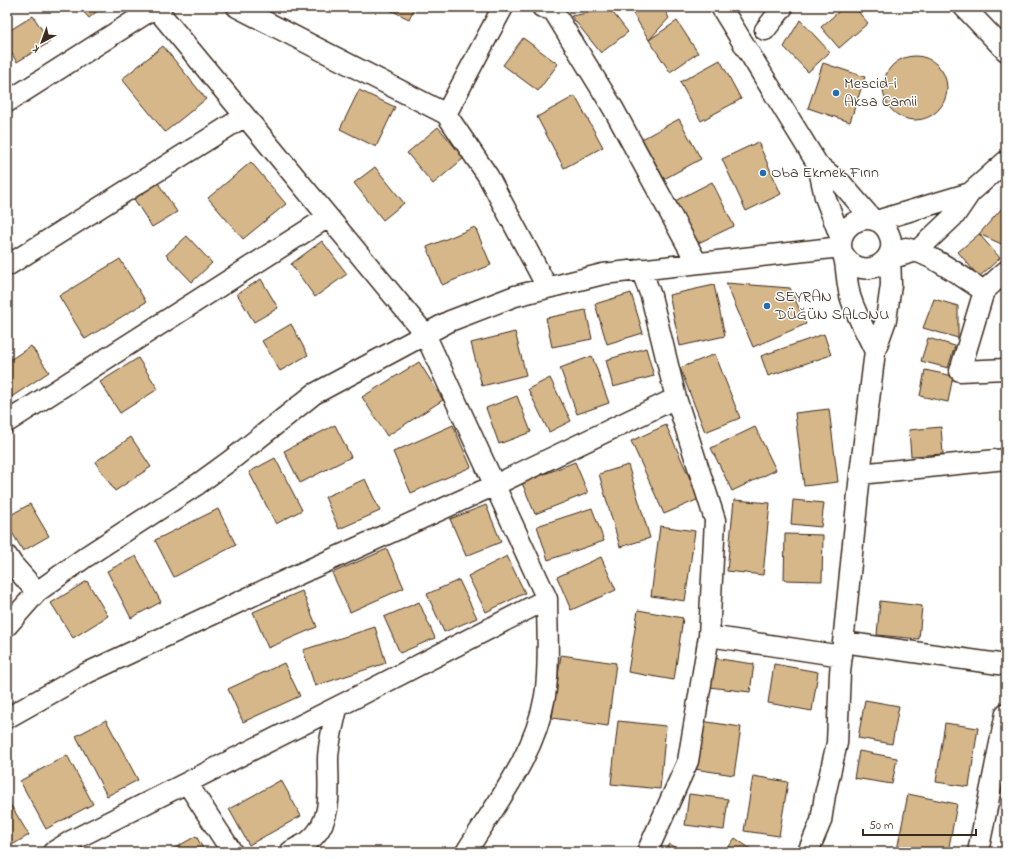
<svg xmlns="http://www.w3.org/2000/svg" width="1013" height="859" font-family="'Indie Flower',sans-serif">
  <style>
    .building { fill: #d5b789; stroke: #3b2a1e }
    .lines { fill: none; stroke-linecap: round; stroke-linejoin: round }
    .minor-casing { stroke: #3b2a1e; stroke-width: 23 }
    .minor { stroke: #fff; stroke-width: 20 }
    .poi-dot { fill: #1f6fb2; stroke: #fff; stroke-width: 1.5 }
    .labels { text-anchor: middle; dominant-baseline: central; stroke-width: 3; stroke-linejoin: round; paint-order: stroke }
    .poi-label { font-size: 16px; fill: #3b2a1e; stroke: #fff; text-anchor: start }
  </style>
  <rect width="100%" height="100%" fill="#fff"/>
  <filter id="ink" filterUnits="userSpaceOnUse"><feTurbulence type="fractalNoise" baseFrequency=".025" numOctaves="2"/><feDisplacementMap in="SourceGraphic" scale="8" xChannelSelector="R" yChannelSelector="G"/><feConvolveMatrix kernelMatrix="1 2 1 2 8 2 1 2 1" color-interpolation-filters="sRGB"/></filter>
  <g filter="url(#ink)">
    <path class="building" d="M79,7H102L89,18Z
      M384,7H415L409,19Z
      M629,7H663L669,18L649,40Z
      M844,7H854L868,23L839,48L821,27Z
      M610,9L628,32L601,53L571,16Z
      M33,16L50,42L17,62L7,46V32Z
      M800,20L830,52L808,72L784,47Z
      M677,21L698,53L670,72L649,40Z
      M523,38L558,64L538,91L503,65Z
      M163,46L206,99L165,132L122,79Z
      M883 88a32 32 0 1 1 64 0a32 32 0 1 1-64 0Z
      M720,60L741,99L701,121L680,82Z
      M823,63L865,77L850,122L808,108Z
      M359,90L395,107L376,147L340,129Z
      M575,96L603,147L564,168L537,117Z
      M679,119L701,159L664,179L642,139Z
      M438,127L464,158L433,184L407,153Z
      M758,142L781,194L746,211L722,159Z
      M251,162L286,204L243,239L208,198Z
      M375,167L404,203L383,220L354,183Z
      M712,182L734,226L694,245L673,202Z
      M158,183L177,212L152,227L134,199Z
      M1003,207L1006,210V246L979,234Z
      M475,227L491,265L442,285L427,247Z
      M979,234L1000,258L979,277L958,252Z
      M187,236L212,263L192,282L166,255Z
      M322,241L347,274L315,297L291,264Z
      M120,259L146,302L85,339L59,296Z
      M261,279L278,308L254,322L237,294Z
      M726,283L790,288L806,324L753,347Z
      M714,285L725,336L680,346L669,295Z
      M631,293L643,333L607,344L595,304Z
      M934,299L958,306V338L923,328Z
      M586,310L592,339L552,347L546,318Z
      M291,324L308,355L280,371L262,341Z
      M515,332L526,375L482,386L471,343Z
      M824,334L831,355L768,376L761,356Z
      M928,338L955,346L948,368L921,361Z
      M31,346L49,372L10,398L7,393V362Z
      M646,348L654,376L613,387L606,360Z
      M715,354L740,418L705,432L680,368Z
      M592,356L609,403L577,414L560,368Z
      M138,358L158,389L120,413L100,382Z
      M419,362L443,400L387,436L362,397Z
      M925,370L953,376L948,402L920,396Z
      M550,378L571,421L549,432L528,389Z
      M517,396L531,432L499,444L486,408Z
      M829,409L838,482L804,486L795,413Z
      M335,425L351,457L300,483L284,451Z
      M453,425L471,467L411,493L393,452Z
      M666,425L699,499L664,514L631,441Z
      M755,427L776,470L732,491L711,448Z
      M941,427L943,454L911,456L909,430Z
      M131,437L151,467L115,491L95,462Z
      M275,458L302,510L276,524L249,472Z
      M575,462L588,493L535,514L522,483Z
      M628,465L650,538L620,547L599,474Z
      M365,479L380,511L339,529L325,497Z
      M734,500L770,503L763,575L727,571Z
      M793,500L824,503L821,527L791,524Z
      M30,504L49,536L23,551L7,524V517Z
      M486,505L501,542L466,556L450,519Z
      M592,508L604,541L548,560L537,526Z
      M218,509L236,545L174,577L155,540Z
      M660,526L695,531L685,601L651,596Z
      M785,534L823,535L822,581L784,580Z
      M387,549L404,588L350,612L332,573Z
      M136,556L161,602L131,618L107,571Z
      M507,556L525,593L486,612L468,576Z
      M601,557L616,590L571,610L557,577Z
      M459,580L477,618L444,632L427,594Z
      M87,581L108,616L73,638L51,603Z
      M302,591L317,627L268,648L253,612Z
      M880,601L922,606L919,639L877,635Z
      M419,602L435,638L400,653L384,617Z
      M638,610L683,618L674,680L628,672Z
      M375,627L386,663L315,686L303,650Z
      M561,655L616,663L608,726L552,718Z
      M713,658L754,664L750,692L709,687Z
      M284,663L300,696L243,722L228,689Z
      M774,664L818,672L812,711L768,703Z
      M865,700L899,706L892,744L858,738Z
      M106,720L138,780L107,796L76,736Z
      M618,721L666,726L660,789L611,784Z
      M701,721L741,727L734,775L694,769Z
      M945,723L978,728L969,787L936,782Z
      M859,751L897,758L892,784L854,778Z
      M67,755L93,804L46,829L20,781Z
      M753,776L788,782L779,836L744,831Z
      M281,780L301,816L249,845L229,809Z
      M689,794L728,799L724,830L685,825Z
      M908,794L957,804L948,852H905L897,850Z
      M7,799L29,835L7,848Z
      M196,836L205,852H168Z
      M735,838L755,852H725Z
      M669,844L682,852H664Z"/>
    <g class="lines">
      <g class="minor-casing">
        <path id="minor" d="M237,7L446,114L488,176L547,287
          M542,7L553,10L613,108L697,263
          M721,7L818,165L842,184L873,220
          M964,7L1006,51
          M765,30L783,7
          M7,102L156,7
          M446,114L503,7
          M818,165L825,197L841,239
          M876,221L970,193
          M906,248C935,256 959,275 984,291
          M844,255C862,284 903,261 888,232C876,209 841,219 841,245C841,251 844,256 845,262C847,274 847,287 851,299C857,317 867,334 875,351
          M886,260L917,251L955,215L970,193L1006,161
          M7,266L245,116
          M641,269L651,296L676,398L715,520L709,636L688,761L647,852
          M1006,271L984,291L960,371L1006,369
          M7,422L328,217
          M860,474L1006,459
          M7,556L13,565L37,592
          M7,626L37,592L87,556L198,484L231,460L314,394L450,321L515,296L603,274L841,247
          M709,636L842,656
          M843,642L1006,665
          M7,718L87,673L284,581L495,485L676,398
          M187,783L232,852
          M53,852L71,841L347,702L547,599L425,334L155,7
          M290,852C296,848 303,845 309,841C334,821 328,787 328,760C328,743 334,724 337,708
          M466,852C497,802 535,755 545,696C550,664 547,631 547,599
          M808,852L821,821L825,795L837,743L840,673L860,474L875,351L886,320L891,285L890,252
          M978,852L1006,713"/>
      </g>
      <use href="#minor" class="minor"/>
    </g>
  </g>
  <g class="poi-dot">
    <circle cx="836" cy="93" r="4"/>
    <circle cx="763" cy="173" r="4"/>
    <circle cx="767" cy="306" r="4"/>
  </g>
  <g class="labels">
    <g class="poi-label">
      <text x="844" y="84">Mescid-i<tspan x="844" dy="18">Aksa Camii</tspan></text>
      <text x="771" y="173">Oba Ekmek Fırın</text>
      <text x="775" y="297">SEYRAN<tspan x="775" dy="18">DÜĞÜN SALONU</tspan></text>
    </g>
  </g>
  <rect width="1013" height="859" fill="none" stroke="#fff" stroke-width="24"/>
  <rect x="12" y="12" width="989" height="835" fill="none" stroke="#3b2a1e" stroke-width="1.5" filter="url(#ink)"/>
  <g transform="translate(42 42) rotate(221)" stroke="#ffffff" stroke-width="3" paint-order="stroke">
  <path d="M0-3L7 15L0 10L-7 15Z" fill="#3b2a1e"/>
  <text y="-6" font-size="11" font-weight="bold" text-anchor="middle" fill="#3b2a1e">K</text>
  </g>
  <path d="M863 829v6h113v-6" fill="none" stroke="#3b2a1e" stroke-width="2"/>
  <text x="869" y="829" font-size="12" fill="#3b2a1e" stroke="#ffffff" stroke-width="3" paint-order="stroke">50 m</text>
</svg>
